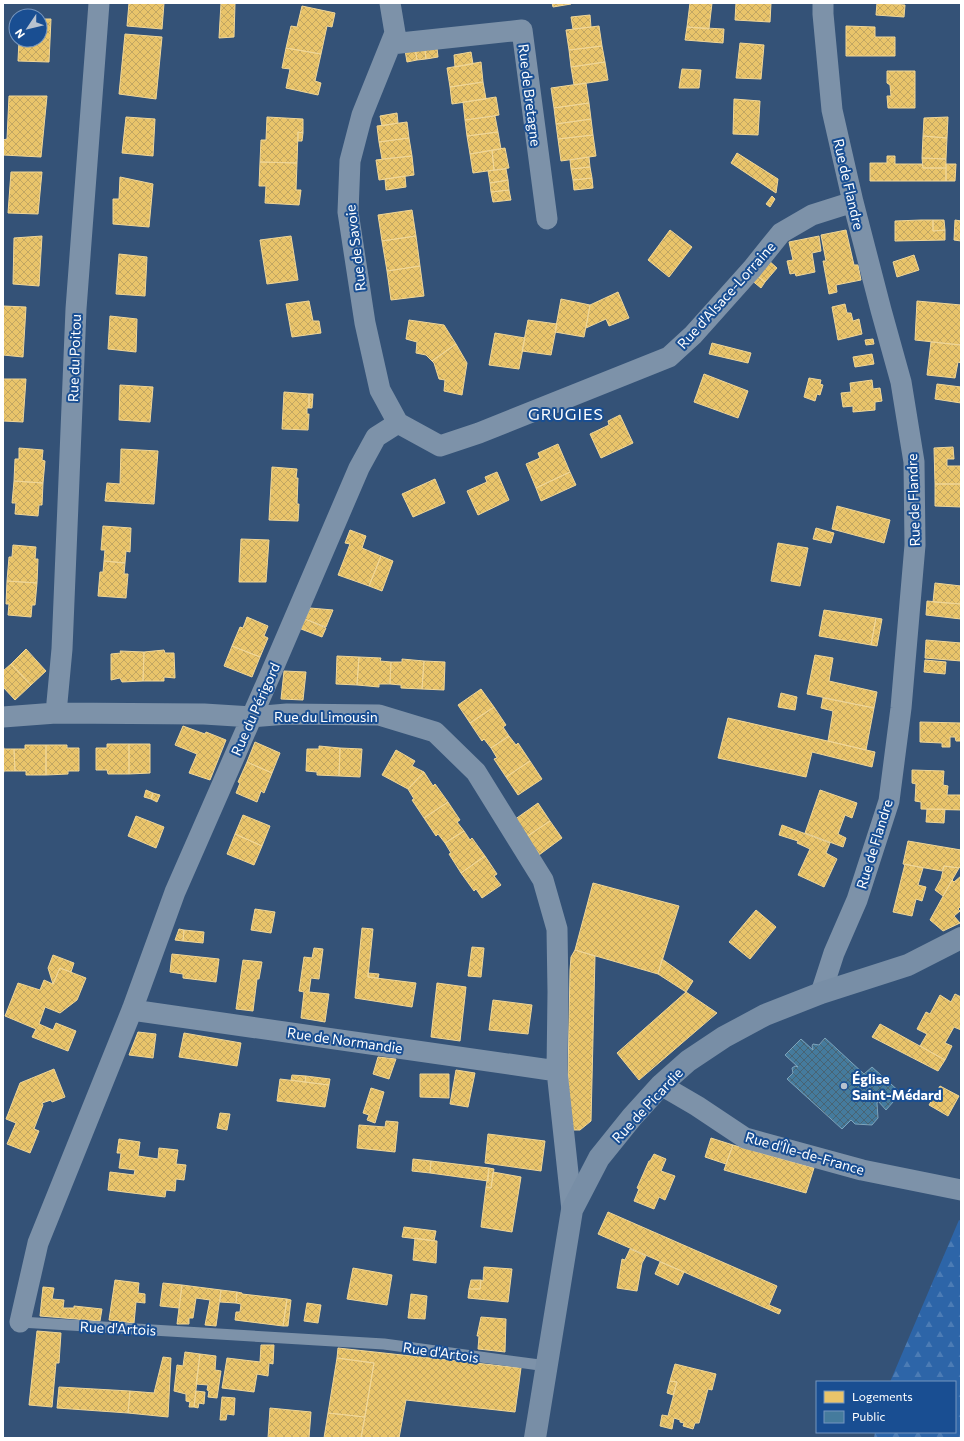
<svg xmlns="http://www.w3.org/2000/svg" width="964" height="1441" font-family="Commissioner,sans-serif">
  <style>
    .forest { fill: url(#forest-firs) }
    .homes { fill: url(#homes-cross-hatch); stroke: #f0d697 }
    .public { fill: url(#public-cross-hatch); stroke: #7da3ba }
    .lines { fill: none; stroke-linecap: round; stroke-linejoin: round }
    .lane { stroke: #7d92a9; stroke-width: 11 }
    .street { stroke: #7d92a9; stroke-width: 21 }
    .secondary { stroke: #788ea6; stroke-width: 22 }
    .poi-dot { fill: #b8c2cf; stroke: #194e92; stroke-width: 1.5 }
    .labels { text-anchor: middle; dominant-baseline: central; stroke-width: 4; stroke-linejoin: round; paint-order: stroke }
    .street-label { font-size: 14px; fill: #fff; stroke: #194e92 }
    .poi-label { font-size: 14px; font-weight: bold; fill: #fff; stroke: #194e92; text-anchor: start }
    .quarter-label { font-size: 16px; letter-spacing: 1px; fill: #fff; stroke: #194e92 }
  </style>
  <defs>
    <pattern id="forest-firs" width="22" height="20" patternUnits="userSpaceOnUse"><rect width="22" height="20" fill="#2d65a8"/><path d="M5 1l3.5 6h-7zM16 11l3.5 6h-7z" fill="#4c7cb5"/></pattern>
    <pattern id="homes-cross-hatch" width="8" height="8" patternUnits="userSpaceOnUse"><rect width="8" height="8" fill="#e9c46a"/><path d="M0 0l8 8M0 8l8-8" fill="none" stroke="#c2a662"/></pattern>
    <pattern id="public-cross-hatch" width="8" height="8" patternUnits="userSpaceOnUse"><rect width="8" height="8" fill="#457b9d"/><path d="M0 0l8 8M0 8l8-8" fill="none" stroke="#486474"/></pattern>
  </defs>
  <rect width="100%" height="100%" fill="#345277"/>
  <path class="forest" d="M959,1220L961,1221V1438H874L875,1432H955V1382H890Z"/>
  <path class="homes" d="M129,3H164L162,29L127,26Z
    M221,3H235L234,37L219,38Z
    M552,3H571V4L553,7Z
    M690,3H712L709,29L687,27Z
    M736,3H771L770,22L735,20Z
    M877,3L905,5L904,17L876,15Z
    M302,6L335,13L332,27L327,26L321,54L286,48L291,26L297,27Z
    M590,15L591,27L573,29L571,17Z
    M40,19H51L49,62L18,61L19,40H40Z
    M599,26L602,46L569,50L566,30Z
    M846,26L875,27V37H895V56H846Z
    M687,27L724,29L723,43L685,40Z
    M125,34L162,37L156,99L119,94Z
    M436,39L438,57L426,59L424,41Z
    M424,41L426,59L417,60L414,42Z
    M414,42L417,60L407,62L404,44Z
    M740,43L764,45L761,79L736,78Z
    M602,46L605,62L571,67L569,50Z
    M286,48L321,54L315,81L321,83L318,95L286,88L290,69L282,68Z
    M471,52L473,64L455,67L454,55Z
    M481,62L483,82L450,87L447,68Z
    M605,62L608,80L574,85L571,67Z
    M682,69L701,70L699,88H679Z
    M887,71H915V108H888L887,96H891L890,85L887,83Z
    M483,82L486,99L452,104L450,87Z
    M586,83L589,103L554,108L551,88Z
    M9,96H47L41,157L3,155V140L7,139Z
    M496,97L499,115L465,120L463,102Z
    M734,99L760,101L758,135L733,134Z
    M589,103L591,119L556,124L554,108Z
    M397,113L398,123L382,126L380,116Z
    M495,116L498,132L467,136L465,120Z
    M126,117L155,119L153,156L122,153Z
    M267,117L303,119V133L298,132L297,163L260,162L261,140H266Z
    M948,117L947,138L923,136L924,118Z
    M591,119L593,135L558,139L556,124Z
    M407,122L409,138L379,142L377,126Z
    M298,132L303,133L302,141H298Z
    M498,132L501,149L470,154L467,136Z
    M593,135L596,156L561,161L558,139Z
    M923,136L947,138L946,159L922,158Z
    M409,138L412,156L382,159L379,142Z
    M505,148L509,168L494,170L492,150Z
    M492,150L494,170L473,173L470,154Z
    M737,153L778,179L776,193L731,163Z
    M412,156L414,175L379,180L376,160Z
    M887,156H895V164H922L923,168H946V181H870V163H887Z
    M589,157L590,167L571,169L570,160Z
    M922,158L946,159V168H923Z
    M260,162L297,163L296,190H301L299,205L265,203L266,186H259Z
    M946,164H956L955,181H946Z
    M590,167L592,178L573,180L571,169Z
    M506,169L508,180L490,183L488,171Z
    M11,172H42L38,214L8,213Z
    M405,176L406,187L386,190L385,179Z
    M120,177L153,184L149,227L113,224V199H119Z
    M592,178L593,188L574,190L573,180Z
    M508,180L509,190L491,192L490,183Z
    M509,190L511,200L493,202L491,192Z
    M772,196L775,199L770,207L766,204Z
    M412,210L416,236L382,241L378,215Z
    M921,220H933V231L945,230V240L895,241V221Z
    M933,220H944L945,230L933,231Z
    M955,220L961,221V241L954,240Z
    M670,230L692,247L669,277L648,260Z
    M846,230L854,265H858L861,280L836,285L837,292L829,294L823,261H826L821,235Z
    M42,236L39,286L13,284L14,238Z
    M291,236L298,280L267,284L260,240Z
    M416,236L420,266L387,271L382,241Z
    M819,236L821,251L812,253L815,272L796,276L795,273L790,274L787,261L793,260L789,242Z
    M119,254L147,257L145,296L116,294Z
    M914,255L919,270L897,277L893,262Z
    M767,259L777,268L765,282L754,273Z
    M420,266L424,296L391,300L387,271Z
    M754,273L765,282L761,288L750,279Z
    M618,292L629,318L609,326L606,319L586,328L590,305Z
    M561,299L590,305L584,337L555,332Z
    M309,301L313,321H319L321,333L292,337L286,304Z
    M917,301L961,305V345L915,340Z
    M845,304L847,313H851L853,321L859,319L862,334L838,340L832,307Z
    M3,306L26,307L23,357L3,355Z
    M110,316L137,319L136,352L108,349Z
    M409,320L444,325L456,344L432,361L426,355L416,353L417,342L406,339Z
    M528,320L557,324L551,355L522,351Z
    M495,333L525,338L519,369L489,365Z
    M873,339L874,344L866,345L865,340Z
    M931,342L961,345V363L958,362L955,378L927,375Z
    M712,343L751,353L748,363L709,354Z
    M456,344L467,363L462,395L444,391L445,380L439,379L434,363L432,361Z
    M872,354L874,364L855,367L853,357Z
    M704,374L748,391L738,418L694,402Z
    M809,378L821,380L820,384L823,385L820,395L817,394L815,401L804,397Z
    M3,379H26L23,422L3,421Z
    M872,380L873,389L880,388L882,401L875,402V410L853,412V406L843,407L841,393L851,392L850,383Z
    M937,384L961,387V403L935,399Z
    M120,385L153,387L150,422L119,420Z
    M284,392L309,394V408H307V414H309L308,430L282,429Z
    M309,394H313L312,408H309Z
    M620,415L633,443L601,458L590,434L609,425L608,421Z
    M558,444L570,472L536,488L526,464L540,458L538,453Z
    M953,447L954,459H947V466H961V484H935L934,448Z
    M19,448L43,450L42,460L45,461L43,483L14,481L15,459H19Z
    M121,449L158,451L154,504L105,501L107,483L120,484Z
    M272,467L297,469L296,478H298L297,504H299L298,521L269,520Z
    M497,472L509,500L478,515L467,491L487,482L485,477Z
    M570,472L576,485L541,501L536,488Z
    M435,479L445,503L413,517L402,494Z
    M14,481L43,483L42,505H39L38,516L15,514L16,503H12Z
    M935,484H961V507L935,506Z
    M837,506L890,520L884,543L832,529Z
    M103,526L131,528L130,552L126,551L125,563L104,561L105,550H101Z
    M816,528L834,533L831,543L813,539Z
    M350,530L366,536L362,548L381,556L369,586L338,575L350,544L345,543Z
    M241,539L269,540L266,582H239Z
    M778,543L808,548L800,586L771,581Z
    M13,545L36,547L35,559H38L37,583L7,581L9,557H12Z
    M381,556L393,561L382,591L369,586Z
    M104,561L125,563L124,574H128L126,598L98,596L100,572H103Z
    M7,581L37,583L35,605H32L31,617L8,615L9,604H6Z
    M935,583L961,586V604L933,602Z
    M927,601L961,604V619L926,615Z
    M310,608L333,610L326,627L305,619Z
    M824,610L876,618L871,645L819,636Z
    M247,617L268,626L264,636L268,638L260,657L232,646L240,627L243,628Z
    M876,618L882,619L877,646L871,645Z
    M305,619L326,628L322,637L301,629Z
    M926,640L961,643V661L925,658Z
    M232,646L260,657L252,677L224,666Z
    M26,649L46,671L31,685L11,664Z
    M164,650L165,653H174L175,678L164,677V681H143L144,652Z
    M120,651L144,652L143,681L122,682L120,678L111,680V654L121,653Z
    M815,655L833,658L829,681L877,692L874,708L807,694Z
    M337,656L359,657L357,685L336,684Z
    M359,657L381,658L380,661L391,662L390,684H379V687L357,685Z
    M402,659L424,661L422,689L401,688V685L390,684L391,662H402Z
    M925,660L946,662L945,674L924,672Z
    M424,661L445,662L444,690L422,689Z
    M11,664L31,685L15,700L3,687V671Z
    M284,671L306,672L303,700L281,699Z
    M481,689L494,707L470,723L458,705Z
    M781,693L797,697L795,710L778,707Z
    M823,698L874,708L866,750L828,741L833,711L821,708Z
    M494,707L506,725L503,727L509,736L491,748L484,739L482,741L470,723Z
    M728,718L875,752L872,767L812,752L806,777L718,758Z
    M920,722L961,723V741H956L955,737H950V747H942V743L920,742Z
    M183,726L205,734L206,732L226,740L210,780L189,773L197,754L175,745Z
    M509,736L516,745L518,743L530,761L506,777L494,759L497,758L491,748Z
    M255,742L280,753L272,773L247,762Z
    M107,744H129V774H108L107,770H96V748H107Z
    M129,744H150V773L129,774Z
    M3,745L4,749H14L15,771H4L3,775Z
    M25,745H46V775H26V771H15L14,749H25Z
    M46,745H67V748H79V771H68V774L46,775Z
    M319,746L340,748L339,776L317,775V772L306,771L307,749H319Z
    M340,748L362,749L360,777L339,776Z
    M396,750L415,761L412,766L424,772L408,789L382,775Z
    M530,761L542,779L518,795L506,777Z
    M247,762L272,773L264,793L261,791L257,802L236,793L240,783L238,782Z
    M912,770L944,771L943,785L948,786L947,795H961V810L921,809V802L915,801L916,784L912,783Z
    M424,772L433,786L435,784L448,802L424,818L412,800L414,799L408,789Z
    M146,790L153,793L151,799L144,797Z
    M820,790L857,803L852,818L845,815L838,834L846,838L843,847L805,833Z
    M153,793L160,795L157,802L151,799Z
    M448,802L460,820L457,822L464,831L445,843L438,834L436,836L424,818Z
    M538,803L550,821L526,837L514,820Z
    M927,809H945L944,823L926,822Z
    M243,815L270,826L262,846L235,834Z
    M136,816L164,827L156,848L128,836Z
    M550,821L562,838L539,855L526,837Z
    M782,825L830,843L826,853L837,859L824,887L798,875L810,849L797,843L798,841L779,835Z
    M464,831L470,840L472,838L485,856L461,873L449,854L451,853L445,843Z
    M235,834L262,846L254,865L227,854Z
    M908,841L961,850V866L959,868L944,866L942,871L903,864Z
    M485,856L497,874L494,876L501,885L482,898L476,889L474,891L461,873Z
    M905,864L923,868L918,885L926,887L922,901L916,899L912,916L893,912Z
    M944,866L959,868L943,896L935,890L941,879Z
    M961,876V906L958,909L960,911L954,916L960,923L943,931L930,920L952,880L954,882Z
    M593,883L679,906L658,974L575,950Z
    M255,909L275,912L271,933L251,930Z
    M756,910L776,927L750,959L729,942Z
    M362,928L373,929L368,977L416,983L412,1007L355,998Z
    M179,929L184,930L183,941L175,940Z
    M184,930L204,932L203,943L183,941Z
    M472,947L484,948L481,977L468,976Z
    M314,948L323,949L319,979L311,978L309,992L329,994L325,1022L301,1018L304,992L299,991L304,957L312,958Z
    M575,950L595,956L591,1121L580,1130H567L570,970L571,957Z
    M172,954L219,959L216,982L183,978V974L170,972Z
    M53,955L74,963L71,972L60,968L53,984L48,968Z
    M662,959L693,981L686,992L658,974Z
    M243,960L262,962L259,979H257L253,1011L236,1009Z
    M60,968L86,978L77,1000L60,1013L45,1007L39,1024L53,1030L56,1023L76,1031L68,1051L32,1037L36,1029L5,1016L18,983L40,990L44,980L53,984Z
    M368,973L379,974L378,978L368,977Z
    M437,983L466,987L460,1041L431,1037Z
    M686,992L717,1013L639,1080L617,1053Z
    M955,994L961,997V1030L954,1027L945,1043L952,1046L945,1060L920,1046L927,1034L917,1029L926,1012L930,1014L940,995L951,1002Z
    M493,1000L532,1005L528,1034L489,1030Z
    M880,1024L945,1060L938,1071L872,1037Z
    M138,1032L156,1034L153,1058L129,1055Z
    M184,1033L241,1043L237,1066L179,1057Z
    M378,1057L396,1059L389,1079L373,1074Z
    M54,1069L65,1097L52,1102L51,1100L42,1103L43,1105L34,1129L39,1131L30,1153L7,1144L16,1123L6,1119L20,1083Z
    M456,1070L475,1073L468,1107L450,1104Z
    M420,1074H449V1098L420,1097Z
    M292,1075L306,1076L305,1082L291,1080Z
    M306,1076L330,1079L329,1085L305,1082Z
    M280,1079L329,1085L325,1107L277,1101Z
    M940,1086L959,1096L948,1116L929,1105Z
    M371,1088L384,1092L375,1123L367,1120L369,1115L363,1113Z
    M220,1113L230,1114L227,1130L217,1128Z
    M386,1121L398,1122L395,1152L357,1148L359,1125L385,1127Z
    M488,1134L545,1141L541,1171L485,1163Z
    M711,1138L733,1145L726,1164L705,1157Z
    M119,1139L140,1142L138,1156L158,1159L159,1148L178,1150L176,1164L186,1165L184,1180L176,1179L175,1191L166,1190L165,1197L108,1190L110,1172L134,1175L135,1170L119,1168L121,1153H117Z
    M733,1145L814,1168L806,1193L724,1170Z
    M654,1154L666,1159L661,1171L675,1176L665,1200L659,1197L654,1209L634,1201L639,1189L637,1188L649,1161H650Z
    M413,1159L431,1161L430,1173L412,1171Z
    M431,1161L489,1168L488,1181L430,1173Z
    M489,1168L494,1169L491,1188L486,1187Z
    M493,1172L521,1177L512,1232L481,1227L486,1187L491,1188Z
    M608,1212L777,1286L769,1305L781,1310L779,1314L598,1234Z
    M404,1227L436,1231L434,1241L402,1237Z
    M415,1238L437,1241L436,1263L413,1260Z
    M630,1249L646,1256L642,1263L637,1291L617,1288L622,1259L625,1260Z
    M660,1262L684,1272L678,1285L655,1274Z
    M484,1267L512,1269L508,1302L468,1298L469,1289H480L481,1280L483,1281Z
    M353,1268L392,1275L387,1305L347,1299Z
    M115,1280L139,1283L138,1293L145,1294V1303L136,1302L134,1323L109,1320Z
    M471,1280H481L480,1289H469Z
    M163,1283L182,1285L179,1308L160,1306Z
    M182,1285L221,1290L216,1326L205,1325L210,1300L196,1298L193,1318H189V1324H177Z
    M43,1287L54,1288L52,1299L64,1300L63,1308H74V1306L102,1309L100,1321L40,1316Z
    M221,1290L237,1292L236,1303L220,1302Z
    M237,1292L242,1293V1294L287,1299L283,1326L235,1320L236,1312H240L241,1304L236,1303Z
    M411,1294L427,1296L425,1319L408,1318Z
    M287,1299L291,1300L288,1326H283Z
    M307,1303L321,1305L318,1323L304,1321Z
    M481,1317L506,1319L505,1352L478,1349L479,1336H477Z
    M37,1331L61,1333L59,1363H56L52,1407L29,1405Z
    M261,1345H274L273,1364L269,1363L268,1376L257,1374L254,1392L222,1388L227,1358L260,1362Z
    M338,1348L521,1368L515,1412L406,1400L399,1438H361L374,1363L337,1358Z
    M185,1352L200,1354L194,1407H189L190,1402L186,1401V1394L174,1391L177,1365L183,1366Z
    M200,1354L216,1356L215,1370L221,1371L217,1398L208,1397L209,1391L207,1390L208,1385L196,1384Z
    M163,1357L171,1358L168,1417L128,1413L130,1391L154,1393Z
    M337,1358L374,1363L365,1417L328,1413Z
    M675,1364L716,1374L712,1390L708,1389L699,1423H695L693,1429L683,1426L684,1423L680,1422V1420L674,1418L672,1429L660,1426L662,1415L668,1416L677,1382L670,1381Z
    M670,1381L677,1382L673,1395L667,1393Z
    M59,1387L130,1391L128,1413L57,1408Z
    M196,1391L205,1392L204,1404L199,1403L198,1408L194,1407Z
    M222,1397L235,1398L234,1415L227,1414L226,1420H220Z
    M270,1408L311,1412L309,1438H268Z
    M328,1413L365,1417L361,1438H324Z"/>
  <path class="public" d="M825,1038L864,1074L872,1067L901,1093L886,1110L878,1101L877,1103L878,1118L872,1125L855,1124L851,1120L842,1129L787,1079L793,1073L792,1068L795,1066L798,1067L785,1055L801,1039L813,1050L812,1046L813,1044L819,1045Z"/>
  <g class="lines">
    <path class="lane" d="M20,1322L384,1344L547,1366"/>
    <path class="street" d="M390,3L395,33L362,115L350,161L348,212L365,323L380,390L398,423
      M391,44L522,30L547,219
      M398,423L440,446L479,433L669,357L693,335L752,269L781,233L812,215L853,202
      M56,713L62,649L76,309L99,3
      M3,717L56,713L204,714L252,717L287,714L379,715L435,732L476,772L543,880L557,929L558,992L557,1071L572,1210
      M821,993L834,953L857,900L889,801L901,708L915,545L914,462L901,382L881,310L853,202L832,110L823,14V3
      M132,1010L557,1071
      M661,1085L697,1106L745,1138L862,1170L961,1190
      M20,1322L38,1243L132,1010L175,892L271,673L359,468L376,437L398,423"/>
    <path class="secondary" d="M535,1438L572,1210L599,1158L632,1117L661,1085L688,1061L724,1037L765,1015L821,993L908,965L961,938"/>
  </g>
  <circle class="poi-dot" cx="844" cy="1086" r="4"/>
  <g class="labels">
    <g class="street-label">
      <text transform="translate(530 95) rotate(83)">Rue de Bretagne</text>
      <text transform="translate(849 184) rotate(77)">Rue de Flandre</text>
      <text transform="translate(355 248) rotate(-97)">Rue de Savoie</text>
      <text transform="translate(726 295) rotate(-48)">Rue d'Alsace-Lorraine</text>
      <text transform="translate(74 358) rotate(-88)">Rue du Poitou</text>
      <text transform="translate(913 500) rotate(-92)">Rue de Flandre</text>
      <text transform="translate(255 709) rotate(-66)">Rue du Périgord</text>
      <text x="326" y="716">Rue du Limousin</text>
      <text transform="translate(874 844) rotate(-73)">Rue de Flandre</text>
      <text transform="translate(345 1040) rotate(8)">Rue de Normandie</text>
      <text transform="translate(647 1105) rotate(-47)">Rue de Picardie</text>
      <text transform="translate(805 1153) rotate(16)">Rue d'Île-de-France</text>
      <text transform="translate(118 1328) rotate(3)">Rue d'Artois</text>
      <text transform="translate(441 1352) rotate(8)">Rue d'Artois</text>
    </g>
    <g class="poi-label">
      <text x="852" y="1078">Église<tspan x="852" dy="16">Saint-Médard</tspan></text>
    </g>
    <g class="quarter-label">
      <text x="566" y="413">GRUGIES</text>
    </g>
  </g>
  <rect width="964" height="1441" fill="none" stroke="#ffffff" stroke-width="8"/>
  <rect x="816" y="1381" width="140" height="52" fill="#194e92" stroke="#7595be"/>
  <rect x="824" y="1391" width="20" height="12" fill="#e9c46a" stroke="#7595be"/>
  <text x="852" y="1401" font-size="12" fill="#ffffff">Logements</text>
  <rect x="824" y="1411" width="20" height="12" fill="#457b9d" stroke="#7595be"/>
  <text x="852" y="1421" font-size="12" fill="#ffffff">Public</text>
  <g transform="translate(28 28) rotate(235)"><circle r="19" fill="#194e92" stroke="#7595be"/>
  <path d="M0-3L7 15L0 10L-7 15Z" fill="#b8c2cf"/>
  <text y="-6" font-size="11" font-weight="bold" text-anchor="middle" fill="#ffffff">N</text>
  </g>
</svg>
